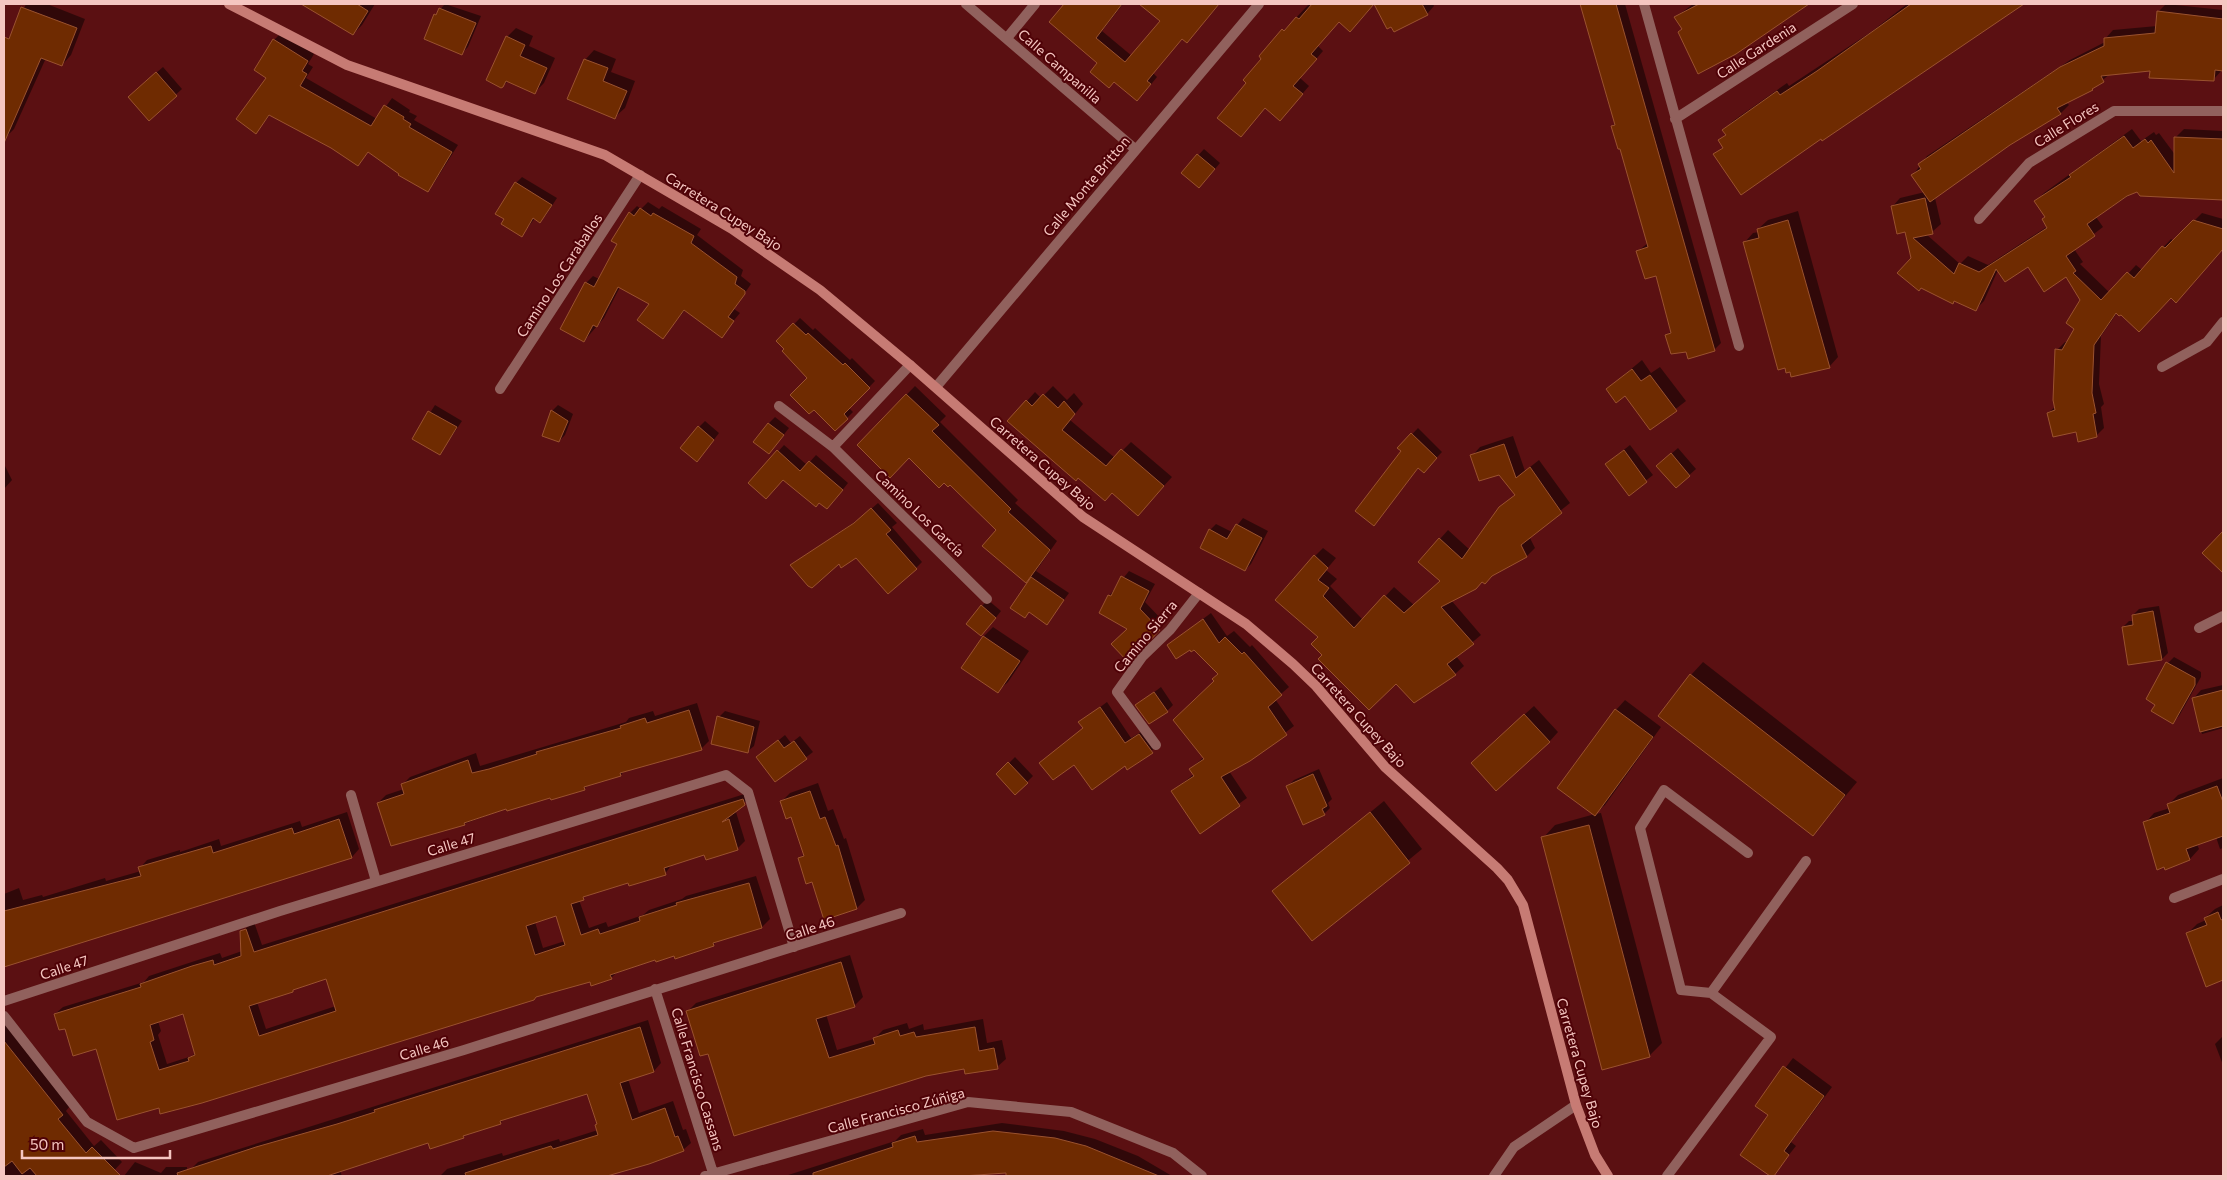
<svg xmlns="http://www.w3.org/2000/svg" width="2227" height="1180" font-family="Commissioner,sans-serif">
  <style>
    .shadow { fill: #0007; fill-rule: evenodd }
    .building { fill: #6f2b01; stroke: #9a522f; fill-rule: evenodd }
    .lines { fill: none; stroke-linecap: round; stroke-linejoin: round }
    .street { stroke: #91615d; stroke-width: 10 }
    .secondary { stroke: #c77b74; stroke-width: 10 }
    .labels { text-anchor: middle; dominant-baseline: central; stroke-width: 4; stroke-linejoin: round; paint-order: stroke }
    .street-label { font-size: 14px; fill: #f5c6c1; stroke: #4f0207 }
  </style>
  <rect width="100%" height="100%" fill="#5b1012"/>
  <path class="shadow" d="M26,4H47L85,19L71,55L62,65L46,58L14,129L5,138L4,44L13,32Z
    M304,4H375L362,25L353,34Z
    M445,4L481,16L468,47L462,53L426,39L435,15Z
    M1066,4H1123L1102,31L1132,56L1162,21L1150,11L1157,4H1219L1187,42L1182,38L1153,73L1157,77L1144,93L1099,63L1051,22Z
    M1309,4H1374L1358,23L1339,21L1318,46L1323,51L1300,78L1309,86L1287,112L1248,83L1263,59L1260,56Z
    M1375,4H1433L1434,6L1427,14L1388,27Z
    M1581,4H1625L1721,343L1714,350H1687L1666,336L1672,330L1657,275L1638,251L1648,243L1621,147L1612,126L1615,123Z
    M1693,4H1808L1735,53L1683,29L1676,17Z
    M1907,4H2022L1823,139L1821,137L1715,154L1724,146L1720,141L1726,134L1724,130L1733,121L1787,83L1789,86L1871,32Z
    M2166,4L2223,10V69L2214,79L2151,70L2111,73L2092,89L2066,102L2069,105L2061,113L2010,144L1935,198L1941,224L1932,232L1926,234L1960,264L1968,256L1988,265L2048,226L2046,217L2036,201L2044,193L2132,129L2141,141L2154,132L2156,135L2159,133L2176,156V137L2184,129L2223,131V199L2141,195L2137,190L2096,217L2103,227L2074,249L2083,262L2080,264L2110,293L2136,265L2142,270L2171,239L2174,241L2202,213L2223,219V247L2184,293L2117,313L2101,336L2099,384L2104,404L2101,407L2104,428L2096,436L2077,431L2048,413L2056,406L2057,350L2065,342H2068L2076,328L2082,300L2067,275L2028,265L1998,270L1984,301L1975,310L1955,300L1953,303L1912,258L1906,230L1892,207L1900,198L1925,192L1913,175L1927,156L2070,60L2105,42V39L2113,30L2157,26L2158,12Z
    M516,28L533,36L529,46L555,58L544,83L535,92L509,80L503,86L507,37Z
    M281,33L314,54L308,64L313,67L306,78L377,119L392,98L410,110L409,112L417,116L414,120L458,145L434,183L427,190L369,151L358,165L331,147L271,114L256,132L274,40Z
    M594,50L616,59L611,72L635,81L625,108L615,117L585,60Z
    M163,67L182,89L149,119L135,91Z
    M1204,149L1220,163L1205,181L1183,172Z
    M522,177L557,198L546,215L540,221L535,218L522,235L505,219L516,183Z
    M648,202L659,209L662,206L701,229L697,235L743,270L741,276L751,284L734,309L740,313L721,336L685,310L663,337L651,303L620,287L604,318L584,341L586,283L593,276L599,279L619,244L630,213L637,206L641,209Z
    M1798,211L1838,357L1829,367L1791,370L1744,243L1753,233L1759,232L1758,229L1768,220Z
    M800,318L813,330L815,328L850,360L852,358L875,381L849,408L853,412L835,430L809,378L778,341Z
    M1642,360L1651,373L1660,367L1686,401L1651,428L1625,394L1607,389Z
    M915,386L946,416L940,422L1018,500L1015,503L1057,541L1036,571L1069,593L1047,623L1030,611L1012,607L1032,577L1026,581L998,530L950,483L909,457L858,445Z
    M1053,386L1067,400L1074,393L1083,404L1070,420L1115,458L1131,442L1172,477L1138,514L1027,401L1035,392L1041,398Z
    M435,405L462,421L440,454L414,438Z
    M558,405L573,414L565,435L559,441L552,411Z
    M775,417L789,428L775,446L769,423Z
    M705,421L719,433L703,454L699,427Z
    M1418,428L1442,452L1424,471L1419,467L1374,524L1403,451L1399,448Z
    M1513,436L1525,471L1539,460L1570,503L1529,536L1535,548L1527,556L1494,574L1485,583L1483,581L1451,600L1481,635L1456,656L1464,666L1455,674L1414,701L1396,682L1323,655L1320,637L1315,556L1323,548L1336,558L1326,570L1337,579L1330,586L1363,620L1394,587L1414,605L1441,581L1440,539L1448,530L1470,550L1500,508L1516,494L1500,473L1472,456L1480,447Z
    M784,445L807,465L816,455L848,483L833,502L784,479L749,483Z
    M1630,445L1653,475L1629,494L1606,464Z
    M1678,448L1696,469L1676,487L1664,460Z
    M4,464L12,480L4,489Z
    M878,503L897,523L892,527L922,562L916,568L857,556L840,563L792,565L862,517Z
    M1243,518L1268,531L1251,564L1245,570L1210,530L1216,524L1232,532Z
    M1129,571L1155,584L1145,602L1165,623L1135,656L1129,628L1109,596Z
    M988,600L1001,611L987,629L982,606Z
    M2159,606L2168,653L2162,659L2123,627L2129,621H2134L2133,615L2139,609Z
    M1211,613L1227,636L1234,631L1250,647L1252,645L1289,687L1275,699L1294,726L1249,760L1229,771L1247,798L1200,832L1173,791L1194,774L1190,769L1204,757L1215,681L1219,674L1195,648L1168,645Z
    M993,627L1029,651L1008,682L998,691L963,667L984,636Z
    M2174,657L2201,672V677L2179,716L2173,722L2157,704L2168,663Z
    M1703,662L1857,782L1813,835L1691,675Z
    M2223,685V728L2202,734L2193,699L2201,690Z
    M1161,687L1173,705L1167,711L1137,705Z
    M1625,700L1661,727L1605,805L1595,814L1601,813L1662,1043L1649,1056L1543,838L1555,825L1595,814L1616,710Z
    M1107,702L1131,738L1146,729L1158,746L1127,768L1125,764L1074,763L1084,728L1080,722Z
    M697,703L709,741L701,749L624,771L621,775L589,784L584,789L507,808L464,824L378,803L386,795L404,789L402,785L410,777L476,753L480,766L626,722L629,718L653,711L655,716Z
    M1534,706L1558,732L1549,742L1482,753Z
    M725,711L760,721L754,746L747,752L719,717Z
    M785,735L791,743L800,736L813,752L775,781L758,757Z
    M1015,757L1033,776L1027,782L998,774Z
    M1319,769L1332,799L1328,803L1330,808L1324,814L1288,786L1294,780Z
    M2223,778V848L2220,849L2216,837L2197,844L2199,849L2190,859L2165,868L2145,823L2154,813L2170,808L2169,804L2178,795Z
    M818,783L828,811L833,809L844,839L846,838L865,900L857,908L813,880L799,859L805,853L792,816L781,802L790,793Z
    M751,792L752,796L731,814L736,812L745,841L737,849L705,853L672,864L665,874L629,882L588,895L579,900L589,928L606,922L608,927L643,915L649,910L682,899L686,896L756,876L770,919L762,927L718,940L713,945L656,958L618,971L611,978L591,980L159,1107L97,1047L65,1027L55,1014L63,1007L144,982L149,976L201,959L220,953L222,958L242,951L241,932L254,922L262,945ZM557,915L565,941L543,948L535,922ZM327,977L336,1006L266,1029L257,1002ZM184,1013L196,1052L192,1056L167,1064L158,1035L161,1031L158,1021Z
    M1384,801L1422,849L1313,939L1274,891Z
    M347,812L359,849L352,857L4,965V894L19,888L23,900L42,895L43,897L105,878L106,881L141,871L140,868L147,860L180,850V852L219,839L221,846L300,821L302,827Z
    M2223,905V979L2207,985L2187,934L2197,924L2206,920L2205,918L2215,909Z
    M850,955L863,997L854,1006L826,1014L837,1050L874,1039L883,1030L907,1023L909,1029L923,1024L924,1030L983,1019L987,1043L1002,1040L1006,1059L997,1067L965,1068L709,1052L688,1011L696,1003Z
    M648,1020L661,1063L654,1071L628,1079L639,1113L673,1101L683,1130L686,1129L691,1143L683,1150L601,1176H440L447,1169L502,1153L503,1156L559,1139L560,1142L598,1130V1123L588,1092L505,1118L501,1122L467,1133L463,1137L429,1142L340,1171L342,1176H193L191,1169L198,1162Z
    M4,1021L70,1106L66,1111L94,1146L101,1140L122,1162L109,1176H4V1147L21,1133L4,1112Z
    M2223,1036V1065L2215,1044Z
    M1793,1058L1832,1087L1791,1142L1796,1146L1772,1176L1742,1155L1770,1115L1756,1106Z
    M1002,1123L1064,1131L1095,1139L1138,1156L1172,1176H1007L1008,1172L964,1176H785L895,1141L901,1135L923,1129L925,1135Z
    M135,1162L161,1173L166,1167H187V1176H124Z"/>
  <path class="building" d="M301,4H357L368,11L353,35Z
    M1064,4H1122L1096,38L1125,62L1160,21L1139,4H1219L1187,43L1182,39L1147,81L1151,84L1137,101L1114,82L1109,88L1090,72L1097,63L1049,22Z
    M1312,4H1374L1350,32L1339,22L1311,54L1317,59L1293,86L1303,94L1280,121L1265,108L1241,137L1217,118L1246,83L1243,80L1261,59L1259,56L1282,29L1284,31L1296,17L1299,19Z
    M1374,4H1422L1428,15L1394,32L1391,27L1387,29Z
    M1580,4H1616L1715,351L1688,359L1686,352L1671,354L1665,335L1671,333L1656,276L1645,279L1636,251L1648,247L1620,149H1618L1611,126L1615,125Z
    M1699,4H1809L1736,54L1698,74L1678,32L1682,29L1674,17Z
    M1911,4H2024L1822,141L1821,139L1741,195L1713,154L1723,148L1718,140L1726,135L1722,130L1777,91L1780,95L1817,71Z
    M21,7L77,28L62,66L41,58L4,143V37L9,39Z
    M439,8L476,23L462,55L424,39L434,14L436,15Z
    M2157,11L2223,19V71L2215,70L2214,81L2149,78L2150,71L2101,76L2104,82L2092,89L2093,90L2057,108L2061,114L2010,145L1930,202L1911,175L1921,169L1918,164L2060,67L2104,46V38L2155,33Z
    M506,36L525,45L520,56L547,68L535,94L506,81L503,87L501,88L486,80Z
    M273,39L308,61L302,71L307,74L300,86L371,126L384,105L404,117L403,119L411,124L409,127L452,152L428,192L398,175L399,174L368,152L358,166L331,148L269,115L256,134L236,119L266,78L254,70Z
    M584,59L608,68L603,81L627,91L615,119L567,99Z
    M156,72L177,96L149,121L128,97Z
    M2124,136L2133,148L2145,139L2148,143L2151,140L2174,173V137L2223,139V200L2140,196L2137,192L2127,196L2087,224L2095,236L2066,256L2076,271L2073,273L2101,300L2127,272L2134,278L2162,246L2165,248L2193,220L2223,229V249L2176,303L2171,298L2139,332L2121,315L2119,316L2116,313L2094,345L2092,393L2096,413L2093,414L2097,437L2078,442L2076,432L2053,437L2047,413L2055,410L2053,400L2055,349L2062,350L2074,329L2066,323L2080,300L2066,277L2044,292L2028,267L2005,282L1996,269L1976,311L1954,301L1953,304L1921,288L1919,291L1897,273L1911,258L1905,232L1897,234L1891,206L1925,198L1933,234L1913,238L1954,274L1959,263L1979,272L2047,228L2042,219L2045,217L2034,201L2071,177L2069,175Z
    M1197,154L1215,169L1199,188L1181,173Z
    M515,182L552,205L540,223L533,218L522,237L501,224L504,219L495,214Z
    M640,208L651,216L653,213L694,236L691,243L737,277L735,284L745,291V294L728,317L734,321L722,338L684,310L663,339L637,320L649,304L618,287L597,327L593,325L584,342L560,329L585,282L594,287L617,244L611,241L629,212L634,216Z
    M1788,220L1830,368L1791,377L1790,372L1786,373L1785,368L1778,370L1743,242L1759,238L1757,229Z
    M793,323L806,335L808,333L843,365L845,363L870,388L844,414L848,419L835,431L814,410L809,414L790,395L807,378L782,351L784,349L776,341Z
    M1632,369L1641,381L1650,375L1677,411L1650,430L1625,396L1616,403L1606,389Z
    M906,394L939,425L932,431L1011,509L1008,512L1050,550L1026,583L982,546L996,530L950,485L948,487L944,483L939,488L909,458L890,478L857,445Z
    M1043,394L1058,408L1064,401L1075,414L1062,430L1106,466L1121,449L1164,486L1138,516L1112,493L1105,501L1078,478L1076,481L1007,421L1026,400L1032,406Z
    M551,410L568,421L559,442L542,436Z
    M428,411L457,427L440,455L412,439Z
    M768,423L784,435L769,454L753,442Z
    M698,426L714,440L697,462L680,448Z
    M1411,433L1437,458L1424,473L1418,468L1374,526L1355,511L1401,451L1397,448Z
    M1504,444L1516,478L1530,467L1562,513L1521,545L1527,557L1492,576L1485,584L1482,582L1476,589L1441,607L1474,644L1447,664L1456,675L1414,703L1396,684L1369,710L1318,659L1322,655L1311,644L1318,637L1275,600L1314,555L1328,568L1318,580L1329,588L1323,596L1354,628L1384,595L1404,613L1440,581L1418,562L1439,538L1462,559L1499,507L1515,495L1499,475L1479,481L1470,455Z
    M777,450L800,471L809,461L843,490L827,509L819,503L816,507L783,480L766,499L748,483Z
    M1624,450L1647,482L1629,496L1605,464Z
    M1671,453L1690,476L1676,488L1656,466Z
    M871,508L891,530L886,534L917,569L888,594L856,558L841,568L839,564L812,588L808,586L790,565L854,523Z
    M1236,524L1262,538L1245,571L1200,548L1209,529L1227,539Z
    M2223,531V573L2202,553Z
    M1121,576L1149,591L1140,609L1160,630L1129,663L1111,644L1127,629L1099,613L1108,595L1111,596Z
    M1031,577L1064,600L1047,625L1029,612L1025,618L1010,608Z
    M981,605L996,618L981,636L966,624Z
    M2153,611L2162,660L2128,665L2122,627L2133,625L2132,615Z
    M1203,619L1219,643L1225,637L1242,654L1244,652L1282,695L1268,707L1287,735L1250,761L1221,777L1240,806L1200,834L1171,791L1194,776L1189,769L1204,759L1173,720L1214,681L1212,679L1218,674L1194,650L1191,652L1190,650L1176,659L1167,645Z
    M983,636L1020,661L998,693L961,668Z
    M2166,662L2195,678V685L2173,724L2151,711L2155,705L2146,699Z
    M1690,674L1845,795L1813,836L1658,716Z
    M2223,690V726L2200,732L2192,698Z
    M1154,692L1168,712L1149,724L1135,705Z
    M1100,707L1125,743L1139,734L1153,753L1127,770L1125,766L1092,790L1074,765L1053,780L1039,763L1083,728L1078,722Z
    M1615,709L1653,737L1595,816L1557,788Z
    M689,710L702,750L620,773L621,776L584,787L585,790L551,800L550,798L507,811L506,809L464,823L465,825L391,846L377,803L404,794L401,784L468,760L472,773L489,769L537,754L536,752L621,728L620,726L645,718L647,723Z
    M1524,714L1550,742L1496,791L1471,763Z
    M717,716L754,727L748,753L711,744Z
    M778,740L784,748L794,741L807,759L775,782L756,757Z
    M1008,762L1028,783L1015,795L996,774Z
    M1313,774L1327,806L1322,809L1325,815L1303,825L1286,786Z
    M2217,786L2223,802V836L2186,849L2190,860L2165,870L2164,867L2157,870L2143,822L2170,813L2167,804Z
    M810,791L820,819L825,817L836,846L838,845L857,909L824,920L812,882L806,884L798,858L804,856L791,817L786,819L780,801Z
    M743,799L745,805L722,822L729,819L738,850L706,860L704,855L664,868L666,875L629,886L628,883L583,897L584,900L571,904L581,935L598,929L600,934L640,921L639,917L677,905L676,903L749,883L762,928L713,943L714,946L675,959L674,956L656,962L655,960L610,975L612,979L591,986L590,982L536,997L534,1000L202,1103L160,1114L159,1108L117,1120L96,1049L73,1056L65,1029L59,1030L54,1014L141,987L140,984L192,966L213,960L214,965L241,956L240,931L246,929L254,952ZM556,916L565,945L535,955L526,926ZM326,979L336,1011L259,1036L249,1006L293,992V990ZM183,1014L195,1055L188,1058L189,1061L159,1070L150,1042L154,1040L150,1025Z
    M1370,812L1410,863L1312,941L1272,891Z
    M339,819L352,858L4,967V911L141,876L138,867L211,846L213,853L292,828L294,834Z
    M1589,825L1650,1057L1602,1070L1541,837Z
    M2218,912L2221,920L2223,919V980L2206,987L2186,933L2207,925L2204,918Z
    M841,962L855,1007L816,1019L829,1058L875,1044L873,1038L898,1030L900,1036L914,1032L916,1037L975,1027L979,1051L994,1048L998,1069L965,1074L964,1069L926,1076L734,1136L708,1054L700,1056L686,1011Z
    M640,1027L654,1072L620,1083L632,1120L665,1108L675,1137L678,1136L684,1151L649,1164L607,1176H466L465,1173L551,1146L553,1149L598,1135L595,1125L597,1124L587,1094L500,1121L501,1124L463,1136L464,1138L430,1149L428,1143L327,1176H178L177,1173L256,1147L337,1124L375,1112L374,1110Z
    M4,1041L63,1115L58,1119L86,1153L92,1147L121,1176H37L30,1168L22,1174L12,1161L4,1167Z
    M1783,1066L1824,1096L1784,1151L1789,1155L1774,1176H1770L1740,1155L1768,1115L1755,1106Z
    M993,1131L1055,1138L1086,1146L1159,1176H1006V1173L962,1176H813V1173L893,1147L892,1143L915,1136L917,1142Z"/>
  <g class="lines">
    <path class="street" d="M966,4L1135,149
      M1644,4L1739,346
      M1007,38L1035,4
      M1675,119L1853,4
      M1979,219L2029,163L2114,111H2223
      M2162,367L2207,342L2223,322
      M936,387L1259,4
      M500,389L640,175
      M779,406L833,447L987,599
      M833,447L910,365
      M2199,628L2223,616
      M1156,745L1117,692L1142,657L1170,630L1199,593
      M351,795L376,881
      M2174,898L2223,879
      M655,989L714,1176
      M1711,993L1806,861
      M4,1001L280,911L726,775L748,792L794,947
      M4,1016L87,1122L134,1148L464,1050L901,913
      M705,1176L968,1102L1071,1112L1173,1153L1202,1176
      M1494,1176L1514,1147L1576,1105
      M1667,1176L1771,1037L1711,993L1681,990L1640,828L1664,790L1748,853"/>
    <path class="secondary" d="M229,4L347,65L605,155L732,229L820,290L910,365L1083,517L1246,624L1293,664L1316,686L1385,767L1497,868L1508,880L1523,905L1576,1105L1595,1155L1608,1176"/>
  </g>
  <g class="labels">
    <g class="street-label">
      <text transform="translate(1756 50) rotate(-33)">Calle Gardenia</text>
      <text transform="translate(1060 66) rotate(41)">Calle Campanilla</text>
      <text transform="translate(2066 124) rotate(-32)">Calle Flores</text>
      <text transform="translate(1086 186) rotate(-50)">Calle Monte Britton</text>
      <text transform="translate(724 211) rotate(32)">Carretera Cupey Bajo</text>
      <text transform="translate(559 275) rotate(-57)">Camino Los Caraballos</text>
      <text transform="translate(1043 463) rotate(41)">Carretera Cupey Bajo</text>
      <text transform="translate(920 513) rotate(44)">Camino Los García</text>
      <text transform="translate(1145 636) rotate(-50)">Camino Sierra</text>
      <text transform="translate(1359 715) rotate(48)">Carretera Cupey Bajo</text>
      <text transform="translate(451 844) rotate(-17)">Calle 47</text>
      <text transform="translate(810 928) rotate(-18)">Calle 46</text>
      <text transform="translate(64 967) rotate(-18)">Calle 47</text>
      <text transform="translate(424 1048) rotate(-17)">Calle 46</text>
      <text transform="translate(1580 1063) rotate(74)">Carretera Cupey Bajo</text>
      <text transform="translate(698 1079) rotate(73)">Calle Francisco Cassans</text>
      <text transform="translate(896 1110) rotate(-15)">Calle Francisco Zúñiga</text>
    </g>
  </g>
  <rect width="2227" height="1180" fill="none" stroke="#f5c6c1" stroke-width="10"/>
  <path d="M22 1150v8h148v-8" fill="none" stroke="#f5c6c1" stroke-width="2.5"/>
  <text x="30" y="1150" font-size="15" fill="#f5c6c1" stroke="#4f0207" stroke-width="4" paint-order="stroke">50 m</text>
</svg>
